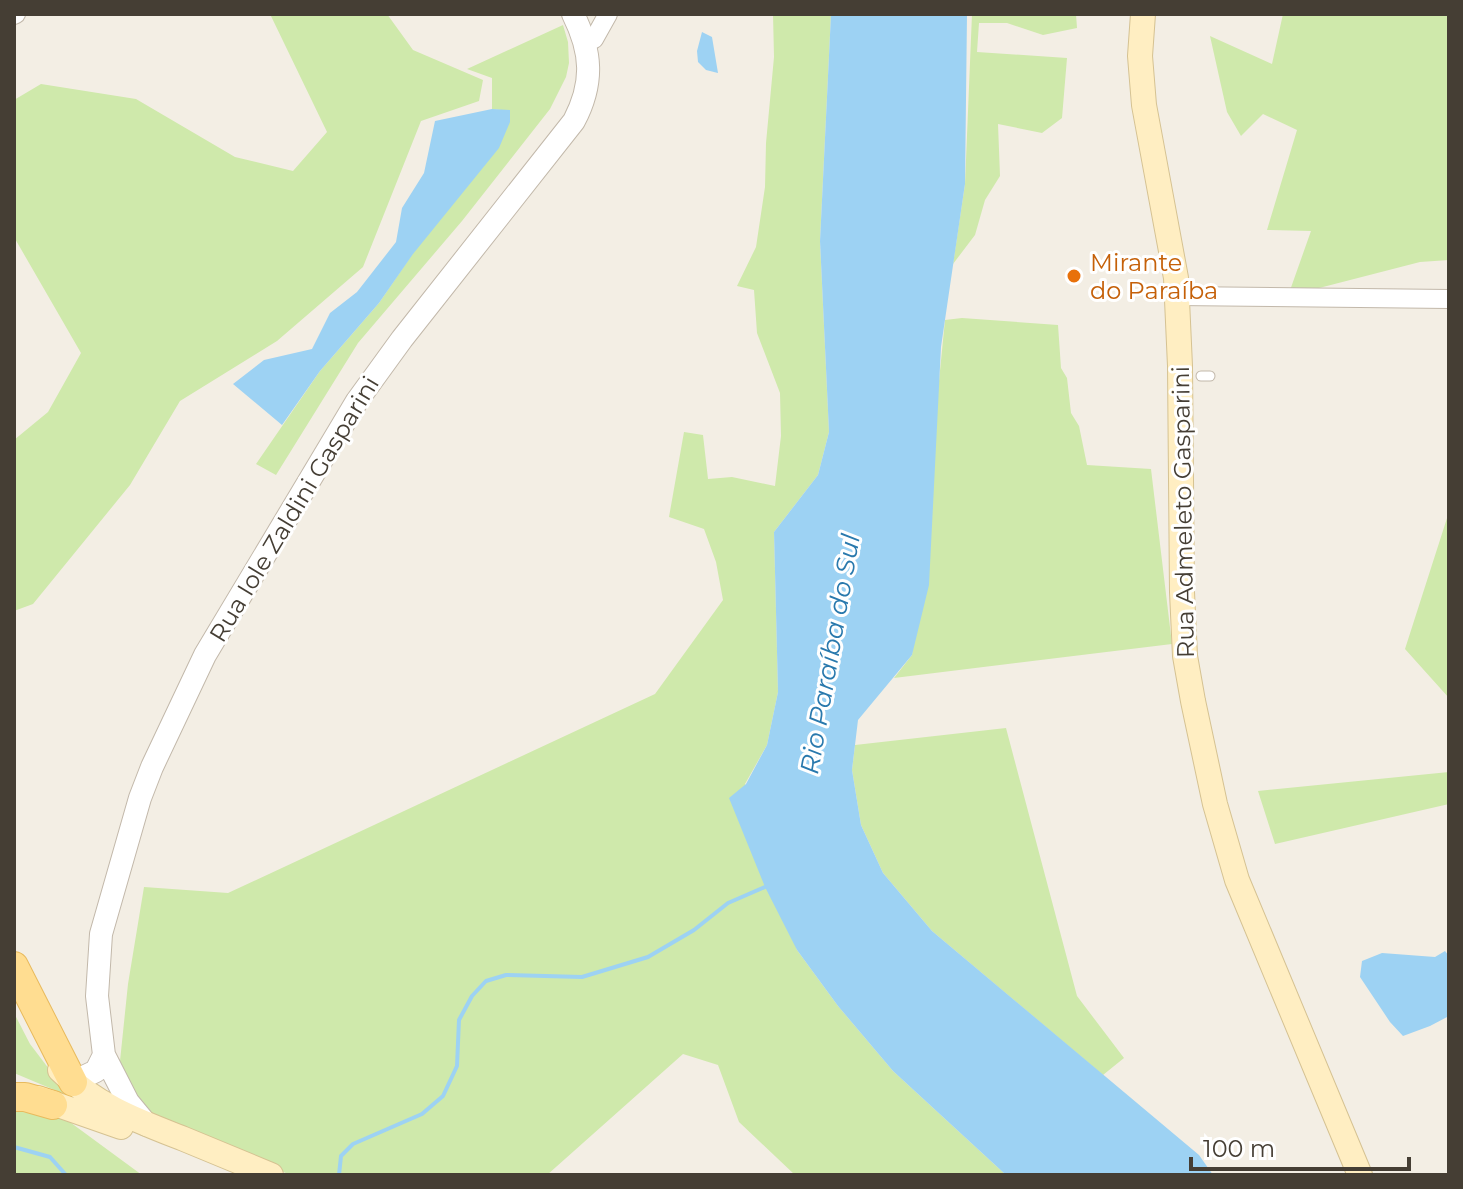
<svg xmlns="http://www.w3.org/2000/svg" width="1463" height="1189" font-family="Montserrat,sans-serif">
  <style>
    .green { fill: #cfe9ab }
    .water { fill: #9dd2f3 }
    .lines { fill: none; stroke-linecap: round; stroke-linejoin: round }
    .stream { stroke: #9dd2f3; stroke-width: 4 }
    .service-casing { stroke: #c2b8aa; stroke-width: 11 }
    .minor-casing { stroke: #c2b8aa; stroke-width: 20 }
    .tertiary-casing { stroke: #c2b8aa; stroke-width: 24 }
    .secondary-casing { stroke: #d5c292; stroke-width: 26 }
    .primary-casing { stroke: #e8ba5d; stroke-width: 30 }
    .service { stroke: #fff; stroke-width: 9 }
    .minor { stroke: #fff; stroke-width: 18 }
    .tertiary { stroke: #fff; stroke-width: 22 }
    .secondary { stroke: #ffeec2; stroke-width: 24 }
    .primary { stroke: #ffdd91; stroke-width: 28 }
    .food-dot { fill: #e8710a; stroke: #fff; stroke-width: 3 }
    .labels { text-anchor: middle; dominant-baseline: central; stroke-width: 6; stroke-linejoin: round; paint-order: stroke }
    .food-label { font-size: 24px; fill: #c56008; stroke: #fff; text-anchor: start }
    .street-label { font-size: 24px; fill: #453e34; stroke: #fff }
    .water-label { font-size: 26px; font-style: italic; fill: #2979ad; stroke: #fff }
  </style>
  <rect width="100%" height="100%" fill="#f3eee4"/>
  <path class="green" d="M270,14H387L413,50L483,80L479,101L421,121L363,267L277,341L180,401L130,485L33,604L14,611V440L48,412L81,353L14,237V100L41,84L136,99L235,157L293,171L327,132Z
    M773,14H831L820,241L829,432L818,475L774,532L778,692L767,745L745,784L797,950L838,1006L893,1071L1006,1175H795L739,1122L718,1065L683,1054L547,1175H291L177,1130L151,1112L135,1094L120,1061L128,984L144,887L228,893L655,694L723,600L716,562L704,529L669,517L684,432L703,435L708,479L732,477L775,486L781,436L780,393L757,333L754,290L737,286L756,247L765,187L766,143L774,57Z
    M972,14H1076L1077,28L1043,35L1007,23H979L977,52L1067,58L1062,118L1042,133L998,124L1000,176L985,200L975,235L953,264L965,184Z
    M1283,14H1449V260L1420,262L1288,296L1311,231L1267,230L1297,130L1263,114L1241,136L1227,112L1210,36L1272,64Z
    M563,25L568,42L569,63L566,77L550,109L462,221L358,343L276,475L256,464L320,371L379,303L510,111L492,109V78L467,69Z
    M962,318L1058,325L1061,368L1067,378L1071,413L1079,426L1087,465L1151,469L1172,644L894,678L912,655L945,320Z
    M1448,515L1449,516V698L1405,649Z
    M1006,728L1077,996L1124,1058L1103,1075L932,931L883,873L861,825L852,770L855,745Z
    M1449,772V804L1275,844L1258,791Z
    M14,1013L30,1044L62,1086L95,1107L14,1073Z
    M14,1111L63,1117L142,1175H14Z"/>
  <path class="water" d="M831,14H967L965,184L941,347L929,585L912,655L858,720L852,770L861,825L883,873L932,931L1199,1155L1213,1175H1006L893,1071L838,1006L797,950L765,887L729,798L746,784L767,745L778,692L774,532L818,475L829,432L820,241Z
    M702,32L712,37L718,73L706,70L698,62L697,51Z
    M492,109L510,110V122L499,148L413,254L379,303L320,371L282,425L233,384L264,360L312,349L330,313L357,292L396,242L402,208L424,173L435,121Z
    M1445,951L1449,956V1016L1430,1026L1403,1036L1390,1022L1360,977L1362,961L1382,953L1435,957Z"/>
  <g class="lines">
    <path class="stream" d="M14,1147L50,1157L66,1175
      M339,1175L341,1156L353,1144L422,1114L443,1096L457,1066L459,1020L472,996L486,981L506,975L582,977L648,957L694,930L728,903L765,887"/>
    <g class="service-casing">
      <path id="service" d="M1201,376H1210"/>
    </g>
    <g class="minor-casing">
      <path id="minor" d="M14,15L16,14
        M586,43L594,39L608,14
        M1177,296L1449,299"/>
    </g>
    <g class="tertiary-casing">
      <path id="tertiary" d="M73,1082L96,1071L104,1055
        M147,1125L128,1102L104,1055L97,996L101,934L140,798L152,767L205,655L357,401L402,339L574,121C594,83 592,52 573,14"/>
    </g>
    <g class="secondary-casing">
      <path id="secondary" d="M1143,14L1140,56L1144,105L1176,278L1180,366L1182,592L1185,656L1193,701L1215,804L1237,880L1360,1175
        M60,1070C96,1106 138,1121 184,1139C213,1151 242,1163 271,1175
        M38,1098L121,1127"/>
    </g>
    <g class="primary-casing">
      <path id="primary" d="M14,966L73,1082
        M14,1097H25L53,1105"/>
    </g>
    <use href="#service" class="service"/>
    <use href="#minor" class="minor"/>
    <use href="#tertiary" class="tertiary"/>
    <use href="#secondary" class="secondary"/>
    <use href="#primary" class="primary"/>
  </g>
  <circle class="food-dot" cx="1074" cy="276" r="8"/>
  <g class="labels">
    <g class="food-label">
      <text x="1090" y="262">Mirante<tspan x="1090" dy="28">do Paraíba</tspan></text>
    </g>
    <g class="street-label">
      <text transform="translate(294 509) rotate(-59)">Rua Iole Zaldini Gasparini</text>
      <text transform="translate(1183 512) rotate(-91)">Rua Admeleto Gasparini</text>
    </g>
    <g class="water-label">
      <text transform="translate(830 654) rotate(-80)">Rio Paraíba do Sul</text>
    </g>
  </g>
  <rect width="1463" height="1189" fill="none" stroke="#453e34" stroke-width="32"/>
  <path d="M1191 1157v12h218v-12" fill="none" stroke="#453e34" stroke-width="4"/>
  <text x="1203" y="1157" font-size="24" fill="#453e34" stroke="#ffffff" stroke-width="6" paint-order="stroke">100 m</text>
</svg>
